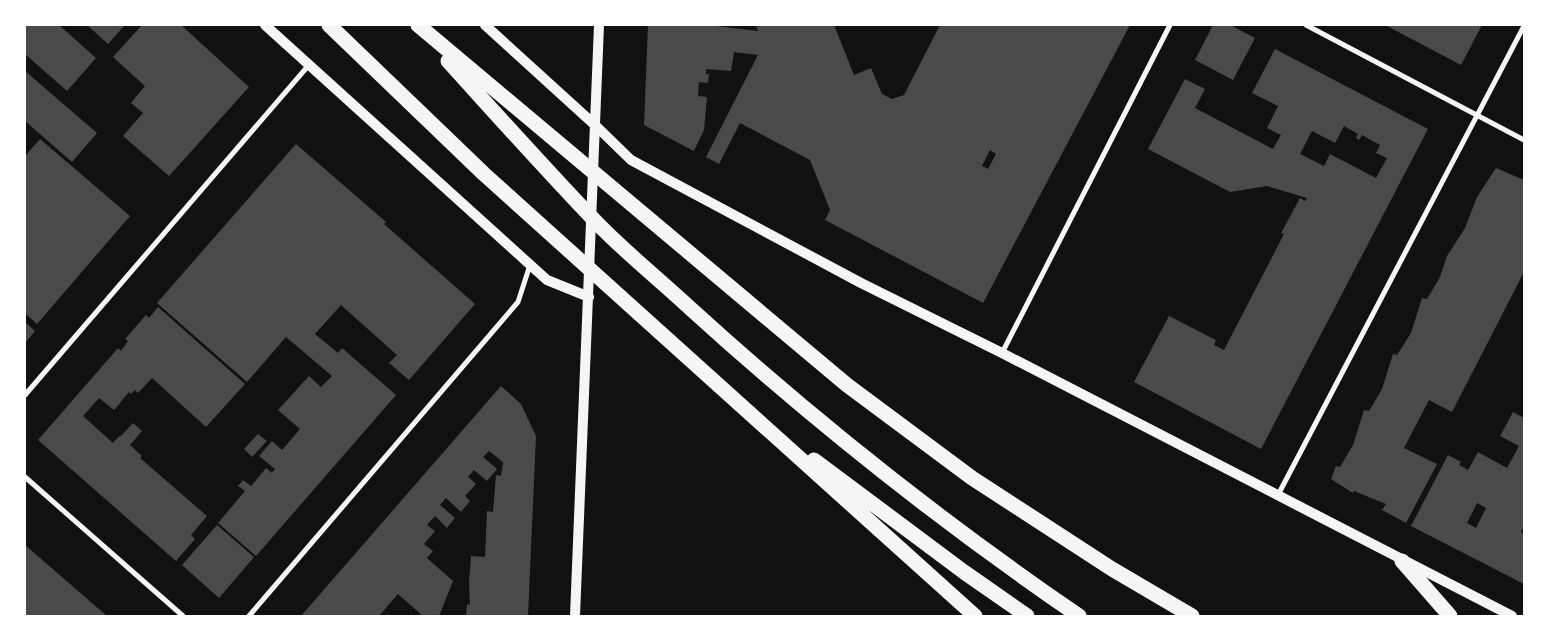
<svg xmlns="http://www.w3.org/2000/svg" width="1549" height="641" font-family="Lora,serif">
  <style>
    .building { fill: #4a4a4a; fill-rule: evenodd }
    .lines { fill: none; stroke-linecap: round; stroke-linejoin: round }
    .minor { stroke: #f5f5f5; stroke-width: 5 }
    .secondary { stroke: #f5f5f5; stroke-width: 10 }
    .motorway { stroke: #f5f5f5; stroke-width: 15 }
  </style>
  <rect width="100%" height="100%" fill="#111"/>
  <path class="building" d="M25,25H59L96,58L67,91L25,54Z
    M87,25H125L108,44Z
    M142,25H181L249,87L169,176L123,136L143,113L131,103L145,86L113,57Z
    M648,25H708L758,31L756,25H834L854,75L871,68L882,94L892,99L904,95L940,25H1130L983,303L825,220L830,210L810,160L740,123L719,164L706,157L758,55L734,52L731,71L706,69V74H709L708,83L699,82L698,96L707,97L704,130L694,151L644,125ZM990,150L996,154L988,169L982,166Z
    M1213,25H1230L1255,38L1233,80L1195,60Z
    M1385,25H1482L1461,65Z
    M1275,49L1428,129L1261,449L1134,382L1169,316L1216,340L1214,345L1224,350L1284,234L1281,233L1300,198L1305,201L1307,198L1267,186L1230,192L1148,149L1185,79L1205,89L1195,108L1273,149L1281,135L1267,128L1278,106L1252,93ZM1344,126L1358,134L1356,138L1359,140L1362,135L1380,145L1376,153L1387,158L1376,178L1330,154L1324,166L1300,154L1312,131L1335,143Z
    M25,71L97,133L72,162L25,121Z
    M40,139L130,216L37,324L25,313V156Z
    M296,144L386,222L384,224L475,304L409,380L389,363L397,355L341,305L315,334L338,353L342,348L396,395L256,556L218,523L245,491L238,486L243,480L251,486L266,468L272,473L275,469L259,456L272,441L282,450L300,429L278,410L309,376L321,387L332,376L286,337L247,382L157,303Z
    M1496,168L1524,180V272L1452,412L1429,400L1404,448L1437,464L1406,523L1382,510L1386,504L1354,491L1353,493L1331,479L1336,466L1340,467L1353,445L1364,410L1369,411L1382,389L1393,354L1397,355L1411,333L1422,298L1427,299L1440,277L1447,256L1465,228L1477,197Z
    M158,307L245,384L206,427L152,378L138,393L135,390L131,394L129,392L114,410L99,398L83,416L113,443L119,436L120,437L133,423L142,431L130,445L142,456L140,458L207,516L191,535L195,539L176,561L38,440L118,348L121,351L128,341L125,339L146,315L149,318Z
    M25,322L35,331L25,343Z
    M501,386L521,404L536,436L528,616H466L467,604L470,605L469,581L471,556L485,557L487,511L493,512L496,475L501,476L503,462L489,451L483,457L497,469L487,481L474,470L468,477L476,484L465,496L470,501L461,512L446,498L440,505L455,518L447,528L435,516L427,525L435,531L424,544L433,551L427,558L453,581L439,616H423L398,594L379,616H301Z
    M1513,412L1524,418V526L1521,532L1524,534V584L1411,526L1448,455L1461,462L1459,465L1468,470L1478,452L1507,468L1519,446L1500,436ZM1477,503L1486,508L1476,528L1467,523Z
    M258,434L267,441L252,457L244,449Z
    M217,525L254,557L219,598L182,565Z
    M25,545L107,616H25Z"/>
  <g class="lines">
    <path class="minor" d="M1306,25L1524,140
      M1002,353L1170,25
      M25,395L308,66
      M25,477L183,616
      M1278,495L1524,26
      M249,616L518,302L530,265"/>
    <path class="secondary" d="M265,25L547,280L589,297
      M485,25L596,126L631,160L861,283L1002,353L1512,616
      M575,616L599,25"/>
    <path class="motorway" d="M329,25L484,174L975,616
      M418,25L847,385L972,478L1112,569L1192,616
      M448,61C497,115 546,170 597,223C626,253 660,280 691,309C813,420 943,523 1079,616
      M814,460L964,572L1027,616
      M1402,561L1450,616"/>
  </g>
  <rect width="1549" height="641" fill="none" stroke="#ffffff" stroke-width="52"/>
</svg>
